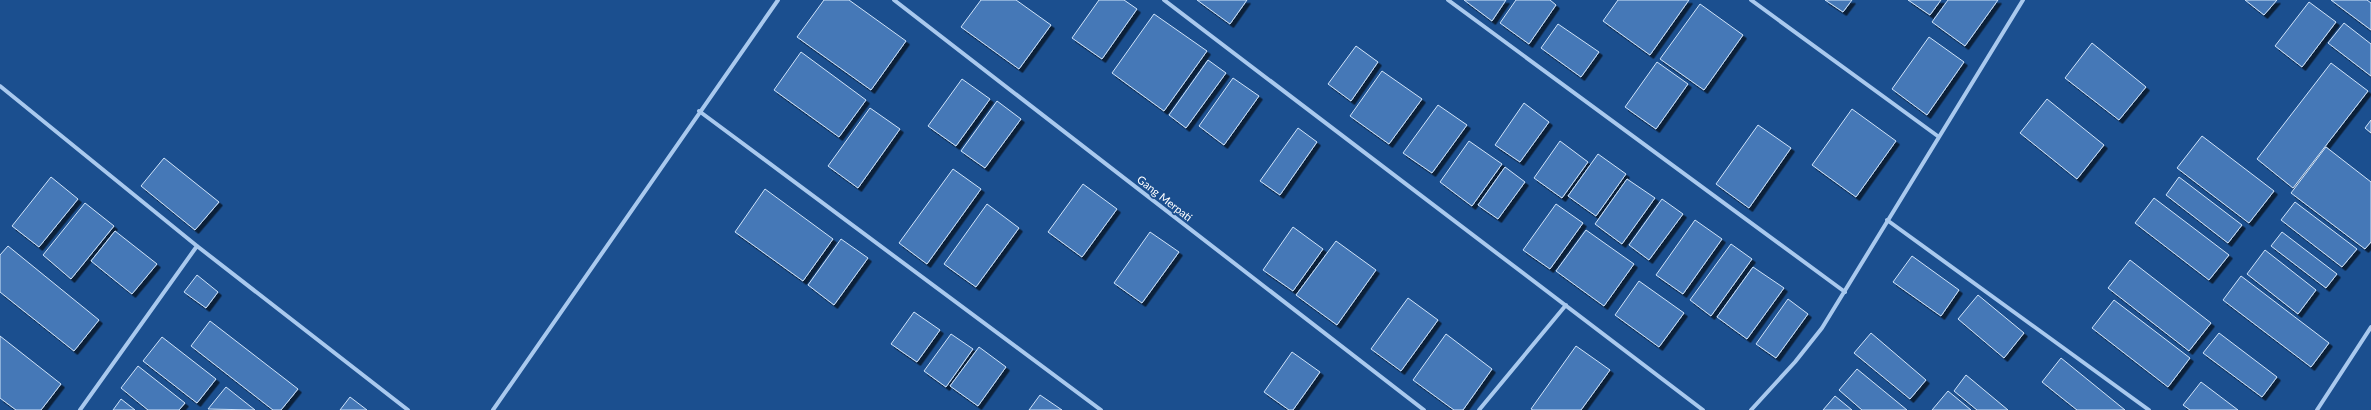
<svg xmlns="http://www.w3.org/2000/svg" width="2371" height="410" font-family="Lato,sans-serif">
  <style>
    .building { fill: #4478b7; stroke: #cfe3fa; filter: url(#shadow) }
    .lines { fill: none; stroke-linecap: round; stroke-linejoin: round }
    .minor { stroke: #a9c9ee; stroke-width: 4 }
    .labels { text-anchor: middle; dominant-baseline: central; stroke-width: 3.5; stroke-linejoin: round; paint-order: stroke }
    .street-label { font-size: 11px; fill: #fff; stroke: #1b4f8f }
  </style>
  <defs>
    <filter id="shadow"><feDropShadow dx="3.5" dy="3.5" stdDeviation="0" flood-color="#0009"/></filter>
  </defs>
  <rect width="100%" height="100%" fill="#1b4f8f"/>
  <path class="building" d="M824,0H849L906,41L871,90L797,37Z
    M981,0H1016L1051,25L1019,69L961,27Z
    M1099,0H1124L1137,9L1102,59L1072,38Z
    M1197,0H1247L1230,24Z
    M1464,0H1506L1492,21Z
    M1516,0H1550L1556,5L1529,44L1500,23Z
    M1618,0H1689L1650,55L1603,21Z
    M1825,0H1852L1843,12Z
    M1908,0H1941L1930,15Z
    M1948,0H1998L1965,46L1932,22Z
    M2245,0H2277L2264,15Z
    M2331,0H2367L2371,3V30Z
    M2309,2L2336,22L2302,67L2275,46Z
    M1700,4L1743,35L1704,90L1660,59Z
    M1154,14L1207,51L1164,111L1112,73Z
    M2344,23L2371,44V76L2328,43Z
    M1558,24L1599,52L1581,77L1541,48Z
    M1929,37L1964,62L1927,115L1892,89Z
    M2092,43L2146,87L2119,120L2065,78Z
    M1356,46L1378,62L1351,101L1328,84Z
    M801,52L866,100L839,137L774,90Z
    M1208,60L1226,73L1186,128L1169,115Z
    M1657,62L1688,84L1656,129L1625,107Z
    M2331,63L2368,91L2293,188L2257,159Z
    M1382,71L1422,99L1389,144L1350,116Z
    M1233,78L1259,96L1224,145L1199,126Z
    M962,79L990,99L956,146L928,126Z
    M2047,99L2104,145L2077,179L2020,133Z
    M997,101L1021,119L985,168L961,151Z
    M1524,103L1549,122L1520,162L1495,145Z
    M1438,105L1467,125L1432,173L1403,153Z
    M870,108L900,129L858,188L828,166Z
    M1852,109L1896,141L1856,197L1812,165Z
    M2371,120V133L2365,128Z
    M1758,125L1791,148L1749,208L1716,184Z
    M1298,128L1317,142L1280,195L1260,181Z
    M2202,136L2274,191L2249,223L2177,168Z
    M1469,141L1502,164L1472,206L1440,182Z
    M1560,141L1588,162L1562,198L1534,178Z
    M2326,147L2371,182V242L2365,249L2291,193Z
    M1598,154L1626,174L1596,216L1568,196Z
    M164,158L219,202L195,230L141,186Z
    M1505,167L1525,182L1498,219L1478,205Z
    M953,169L981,189L927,264L899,243Z
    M51,177L78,199L39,247L12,226Z
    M2179,177L2242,225L2228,243L2166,195Z
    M1627,179L1655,198L1622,244L1595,224Z
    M1083,184L1117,209L1082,257L1048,232Z
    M765,189L833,239L803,281L735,232Z
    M2154,198L2229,255L2209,280L2135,223Z
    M1662,199L1683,214L1649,260L1629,245Z
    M2295,202L2357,249L2342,267L2281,220Z
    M85,203L114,226L71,279L43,255Z
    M987,204L1019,228L976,287L944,264Z
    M1556,204L1583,223L1550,269L1523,250Z
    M1695,220L1722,239L1683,294L1656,275Z
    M1293,227L1323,249L1293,291L1263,270Z
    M1586,230L1634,264L1604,306L1556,271Z
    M115,231L157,264L132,294L91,261Z
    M1150,232L1179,252L1142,303L1114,283Z
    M2282,232L2337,274L2326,288L2271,246Z
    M841,239L868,258L834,305L808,285Z
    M1336,241L1376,270L1337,325L1296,295Z
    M1731,244L1752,259L1711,316L1690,300Z
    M8,246L99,320L74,351L0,292V255Z
    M2265,250L2316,290L2298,314L2247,274Z
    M1912,256L1959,290L1941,316L1893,282Z
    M2130,260L2211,323L2189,351L2108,288Z
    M1753,267L1784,288L1747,339L1717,317Z
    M197,275L218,292L206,308L184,292Z
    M2241,276L2329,343L2311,367L2223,300Z
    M1639,281L1684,313L1659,347L1615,315Z
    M1978,295L2024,333L2004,358L1958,319Z
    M1408,298L1438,320L1401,371L1371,349Z
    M1788,299L1808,314L1776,358L1756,344Z
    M2114,300L2190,358L2168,387L2092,328Z
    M914,312L940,330L917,362L891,344Z
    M210,321L298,389L281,410H273L191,346Z
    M1871,333L1926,380L1910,399L1854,353Z
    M2219,333L2277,377L2262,397L2203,353Z
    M951,334L973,349L946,387L924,371Z
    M1446,334L1492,369L1463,410H1454L1413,380Z
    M0,336L61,384L41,410H16L0,398Z
    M162,337L216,379L197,403L143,361Z
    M1576,346L1610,370L1581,410H1533L1531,409Z
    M979,347L1006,367L978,406L950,386Z
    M1292,352L1320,372L1293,410H1289L1264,392Z
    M2061,358L2125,410H2077L2042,382Z
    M138,366L185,403L179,410H148L121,388Z
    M1857,369L1907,410H1862L1839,390Z
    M1966,375L2008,410H1977L1954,391Z
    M2201,382L2238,410H2190L2183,405Z
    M226,387L255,410L208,409Z
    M1948,391L1971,410H1932Z
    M1040,395L1062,410H1029Z
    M1835,396L1852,410H1823Z
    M350,397L367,410H340Z
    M121,399L135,410H113Z"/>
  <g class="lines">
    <path class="minor" d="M894,0L1424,410
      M1164,0L1703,410
      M1448,0L1845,292
      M1751,0L1939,137
      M0,86L197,246L408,410
      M699,111L1101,410
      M1887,220L2149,410
      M80,410L197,246
      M493,410L778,0
      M1479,410L1566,305
      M1751,410L1795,362L1822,328L2023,0
      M2317,410L2371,327"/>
  </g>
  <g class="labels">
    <g class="street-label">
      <text transform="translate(1165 198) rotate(38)">Gang Merpati</text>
    </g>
  </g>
</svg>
